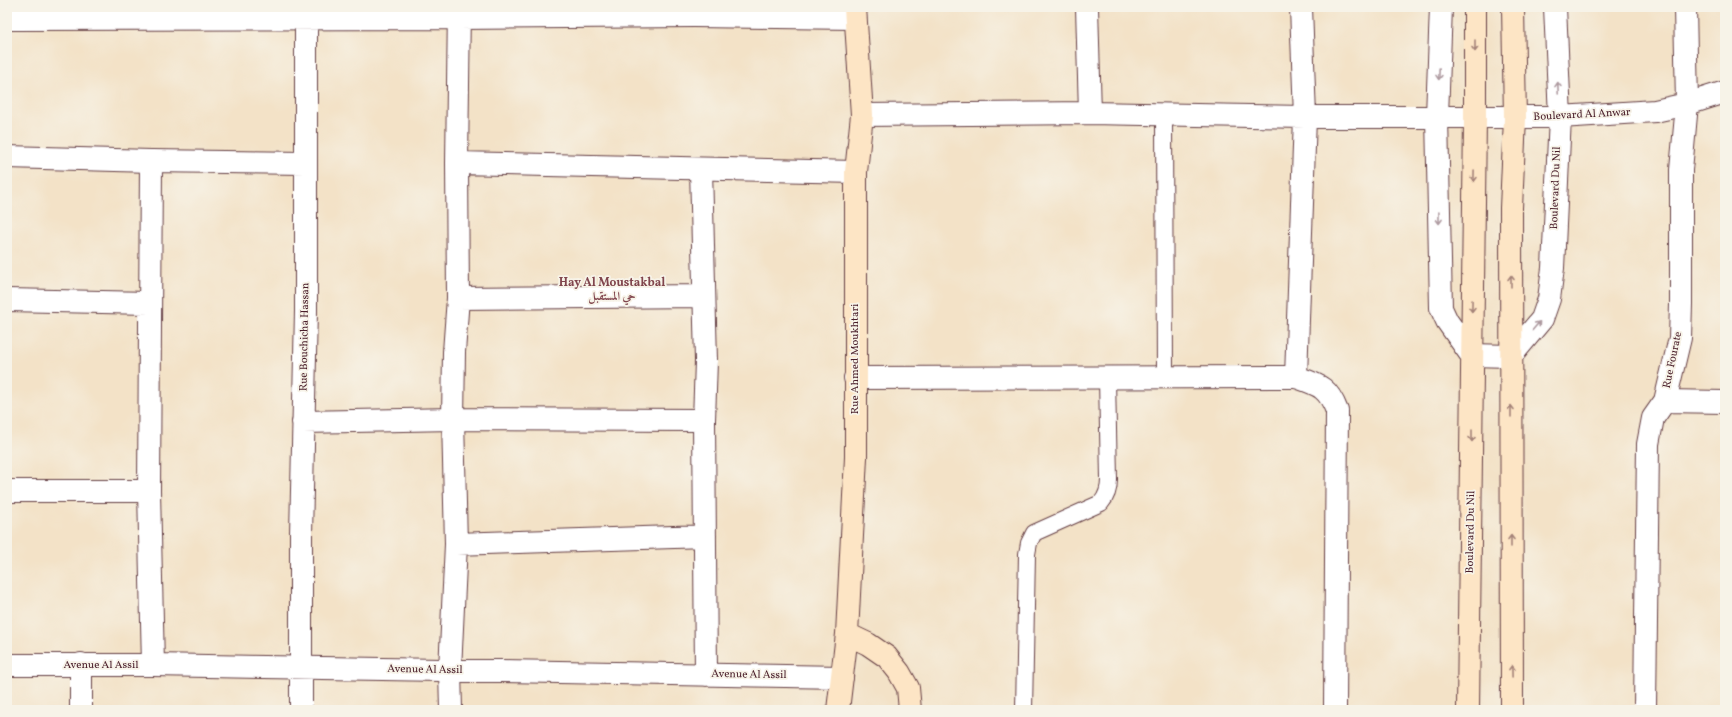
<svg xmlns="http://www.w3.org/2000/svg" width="1732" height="717" font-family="Vollkorn,Amiri,serif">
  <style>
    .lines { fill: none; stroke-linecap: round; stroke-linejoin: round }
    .lane-casing { stroke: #633c42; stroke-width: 18 }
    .street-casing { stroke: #633c42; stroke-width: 24 }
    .secondary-casing { stroke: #633c42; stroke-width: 24 }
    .lane { stroke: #fff; stroke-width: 16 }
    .street { stroke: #fff; stroke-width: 22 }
    .secondary { stroke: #fde5c5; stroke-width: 22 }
    .oneway { stroke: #a48278 }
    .oneway2 { stroke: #ae9aa0 }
    .labels { text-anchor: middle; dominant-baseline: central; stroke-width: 3.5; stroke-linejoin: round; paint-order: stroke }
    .street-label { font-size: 11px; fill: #4a1f2b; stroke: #f7f3e8 }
    .neighbourhood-label { font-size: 12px; font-weight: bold; fill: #80454d; stroke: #f7f3e8 }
  </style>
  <rect width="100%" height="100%" fill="#f7f3e8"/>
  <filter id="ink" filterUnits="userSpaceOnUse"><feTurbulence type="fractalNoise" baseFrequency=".025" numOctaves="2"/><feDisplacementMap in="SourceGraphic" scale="8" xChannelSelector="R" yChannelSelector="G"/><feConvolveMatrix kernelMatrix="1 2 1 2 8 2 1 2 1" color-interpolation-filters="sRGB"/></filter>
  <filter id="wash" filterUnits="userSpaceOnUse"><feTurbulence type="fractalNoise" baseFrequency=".012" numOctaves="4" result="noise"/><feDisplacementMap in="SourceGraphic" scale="16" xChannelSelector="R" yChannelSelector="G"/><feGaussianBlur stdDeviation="0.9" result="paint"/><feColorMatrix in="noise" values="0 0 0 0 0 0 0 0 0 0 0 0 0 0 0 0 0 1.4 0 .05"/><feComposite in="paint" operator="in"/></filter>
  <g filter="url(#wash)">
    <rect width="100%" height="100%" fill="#f3e2c7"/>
  </g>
  <g filter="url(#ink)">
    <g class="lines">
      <g class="lane-casing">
        <path id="lane" d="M1164,114L1165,378
          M1024,710L1027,554L1029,543L1034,533L1101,503C1107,496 1109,489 1109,480L1107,378"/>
      </g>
      <g class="street-casing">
        <path id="street" d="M1087,7L1090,113
          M1441,7L1437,116L1441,308L1447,321L1471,355L1511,356L1542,319L1549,299L1553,268L1560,117L1555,7
          M7,19L459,18L693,16L855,18
          M862,115L1090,113L1305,117H1560L1655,111L1687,104L1725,92
          M7,157L151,161L305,163
          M151,161L149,491L153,665
          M457,163L856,172
          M701,169L706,361L704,420L706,675
          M458,298L704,296
          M7,300L149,303
          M1296,377L1305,117L1301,7
          M855,378L1296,377C1319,385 1328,387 1337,411L1335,710
          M1665,401L1725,402
          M303,422L453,419L704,420
          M7,491H149
          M456,544L705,536
          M7,665H153L842,677
          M81,710V664
          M301,710V535L306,311V7
          M451,710L450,670L456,544L453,419L454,352L458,298L457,163L459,7
          M1645,710L1648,444L1653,418L1665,401L1680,338L1681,304V170L1687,104L1685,7"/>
      </g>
      <g class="secondary-casing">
        <path id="secondary" d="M847,634L868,644L887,657L899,672L908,688L910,710
          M838,710L847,634L856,457V172L862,115L855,7
          M1468,710L1475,118V7
          M1512,710L1511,208L1515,118L1513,7"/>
      </g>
      <use href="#lane" class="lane"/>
      <use href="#street" class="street"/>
      <use href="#secondary" class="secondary"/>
    </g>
    <defs><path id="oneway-shaft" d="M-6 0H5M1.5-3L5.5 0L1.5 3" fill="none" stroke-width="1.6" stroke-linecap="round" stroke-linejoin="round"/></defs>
    <g class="oneway">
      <use href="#oneway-shaft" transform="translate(1475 46) rotate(90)"/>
      <use href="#oneway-shaft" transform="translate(1474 176) rotate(91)"/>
      <use href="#oneway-shaft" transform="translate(1511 281) rotate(-90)"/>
      <use href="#oneway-shaft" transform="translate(1472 306) rotate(91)"/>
      <use href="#oneway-shaft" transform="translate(1511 411) rotate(-90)"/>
      <use href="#oneway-shaft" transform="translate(1472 436) rotate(90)"/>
      <use href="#oneway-shaft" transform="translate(1511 541) rotate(-90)"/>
      <use href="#oneway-shaft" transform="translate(1512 671) rotate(-91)"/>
    </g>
    <g class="oneway2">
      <use href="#oneway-shaft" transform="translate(1439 74) rotate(92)"/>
      <use href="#oneway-shaft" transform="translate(1558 88) rotate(-92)"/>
      <use href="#oneway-shaft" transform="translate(1439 218) rotate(89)"/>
      <use href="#oneway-shaft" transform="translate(1536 326) rotate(-50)"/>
    </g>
  </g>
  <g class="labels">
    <g class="street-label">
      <text transform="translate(1582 115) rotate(-3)">Boulevard Al Anwar</text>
      <text transform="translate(1556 188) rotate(-88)">Boulevard Du Nil</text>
      <text transform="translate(305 337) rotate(-89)">Rue Bouchicha Hassan</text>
      <text transform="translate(855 359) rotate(-90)">Rue Ahmed Moukhtari</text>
      <text transform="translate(1673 360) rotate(-78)">Rue Fourate</text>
      <text transform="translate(1471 532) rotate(-89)">Boulevard Du Nil</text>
      <text x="101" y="665">Avenue Al Assil</text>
      <text transform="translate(425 670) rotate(1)">Avenue Al Assil</text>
      <text transform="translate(749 675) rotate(1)">Avenue Al Assil</text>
    </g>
    <g class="neighbourhood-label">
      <text x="612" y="283">Hay Al Moustakbal<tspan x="612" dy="14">حي المستقبل</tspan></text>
    </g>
  </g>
  <rect width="1732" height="717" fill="none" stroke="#f7f3e8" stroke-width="24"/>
</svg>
